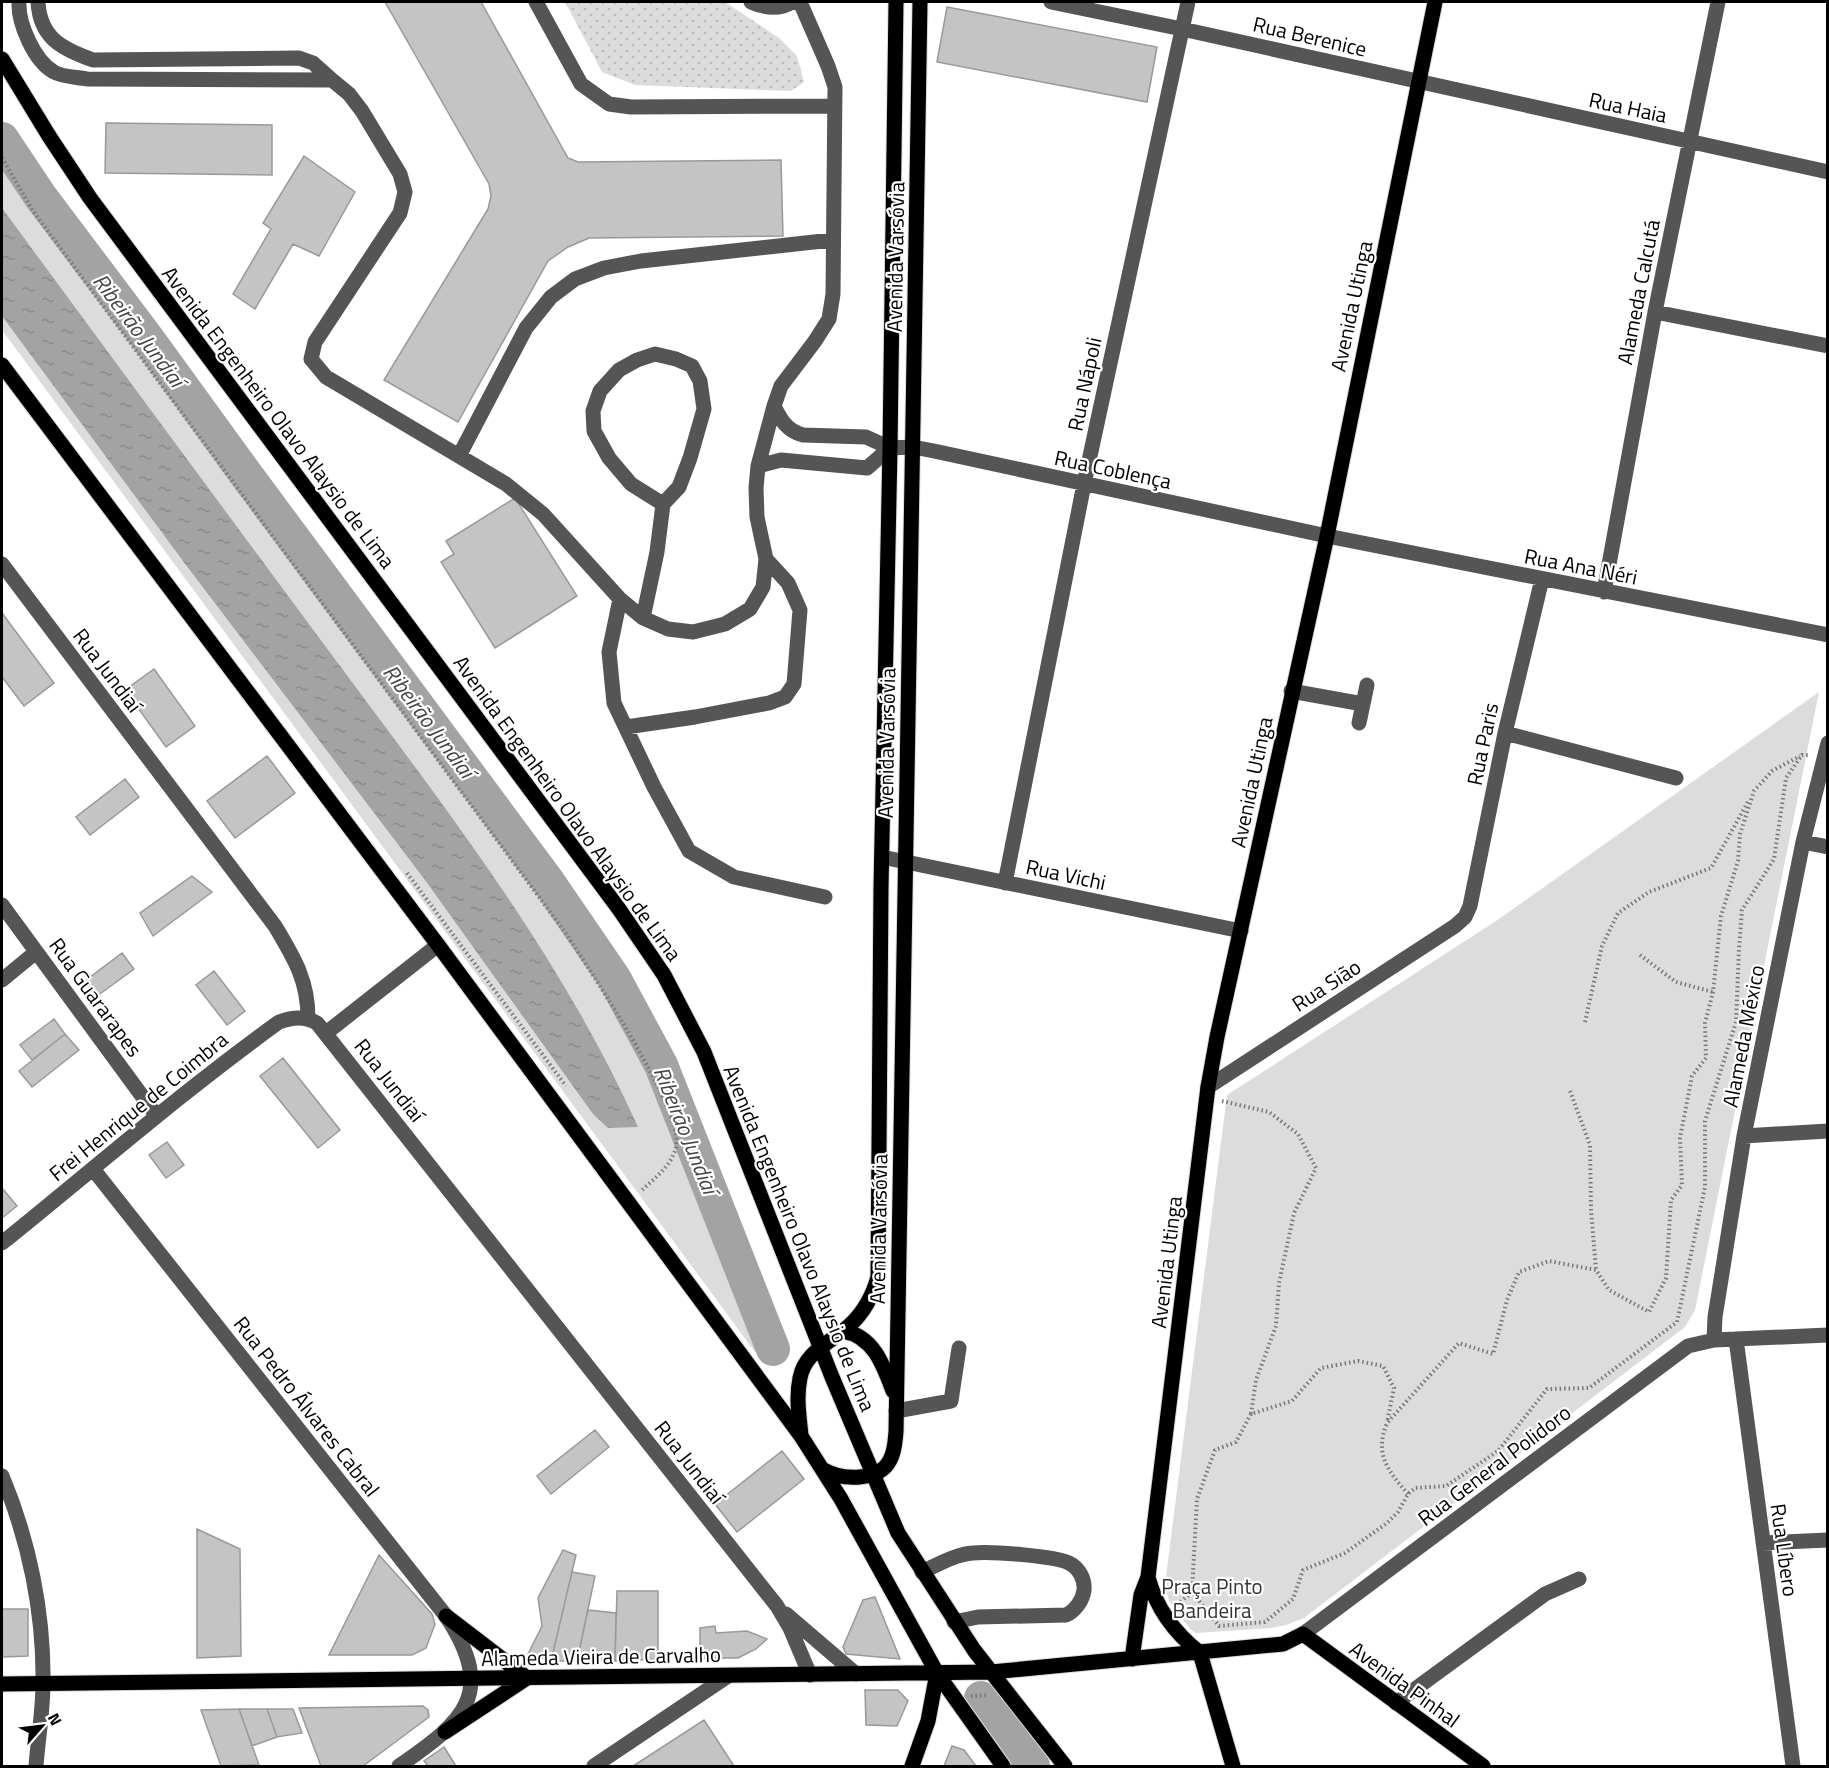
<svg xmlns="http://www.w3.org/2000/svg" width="1829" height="1768" font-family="'Titillium Web',sans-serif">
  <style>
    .grass { fill: url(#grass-dots) }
    .park { fill: #dcdcdc }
    .water { fill: url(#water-ripples) }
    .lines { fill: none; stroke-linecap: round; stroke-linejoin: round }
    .river { stroke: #a3a3a3; stroke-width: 34 }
    .building { fill: #c4c4c4; stroke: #999; stroke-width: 1.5 }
    .major-casing { stroke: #dbdbdb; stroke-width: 17 }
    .path { stroke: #777; stroke-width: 4; stroke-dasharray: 1.5 3; stroke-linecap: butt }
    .minor { stroke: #555; stroke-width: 15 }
    .major { stroke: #000; stroke-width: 15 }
    .labels { text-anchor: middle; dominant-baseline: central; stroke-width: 4.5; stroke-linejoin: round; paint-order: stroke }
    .street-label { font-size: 21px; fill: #000; stroke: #fff }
    .park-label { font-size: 21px; fill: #333; stroke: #fff }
    .water-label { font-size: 22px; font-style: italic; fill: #444; stroke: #fff }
  </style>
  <defs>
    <pattern id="grass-dots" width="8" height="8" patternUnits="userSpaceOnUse" patternTransform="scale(1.5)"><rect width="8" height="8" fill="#dcdcdc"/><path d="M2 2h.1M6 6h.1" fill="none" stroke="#bbb" stroke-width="1.8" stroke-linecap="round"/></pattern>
    <pattern id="water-ripples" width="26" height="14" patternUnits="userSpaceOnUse" patternTransform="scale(1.5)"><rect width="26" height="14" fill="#a3a3a3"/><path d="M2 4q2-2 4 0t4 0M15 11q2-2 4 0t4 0" fill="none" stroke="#8b8b8b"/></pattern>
  </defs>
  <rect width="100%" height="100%" fill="#fff"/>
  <path class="grass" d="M565,2H725L779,38L797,56L804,82L791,91L635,85L602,72Z"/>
  <path class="park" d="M2,158L575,939L617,1002L652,1062L762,1346L755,1352L2,330Z
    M1819,692L1695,1310L1685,1327L1304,1618L1286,1625L1271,1628L1196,1633L1191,1630L1169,1601L1165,1586L1166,1577L1227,1095L1496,921Z"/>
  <path class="water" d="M2,208C116,363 231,519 346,674C453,818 564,962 638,1127L608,1128L593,1114L425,880L183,561L2,316Z"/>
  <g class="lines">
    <path class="river" d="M2,139L40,196L147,338L245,473L549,883L614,978L661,1065L773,1349
      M981,1698L1033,1766"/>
  </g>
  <path class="building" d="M385,2H481L568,158L578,162L781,160L783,236L589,238L568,247L548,261L458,422L384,380L488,209L491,196L489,184Z
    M947,7L1157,47L1147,102L937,62Z
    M106,123L272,125V175L105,173Z
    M304,156L355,192L319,256L293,244L255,309L233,294L271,229L263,223Z
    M515,498L577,596L495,648L441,562L454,554L446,541Z
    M2,613L54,683L24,706L2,677Z
    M154,669L195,726L166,747L125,690Z
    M267,756L295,793L235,838L207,801Z
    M125,779L139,797L90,835L76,817Z
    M192,876L212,892L153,936L140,913Z
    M122,953L134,969L97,996L85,981Z
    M214,971L245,1011L227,1025L196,985Z
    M54,1019L65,1034L32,1060L20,1045Z
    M65,1034L79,1050L32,1087L19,1071Z
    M283,1058L340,1130L318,1148L260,1076Z
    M167,1142L184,1165L166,1178L149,1155Z
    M2,1188L17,1206L2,1218Z
    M595,1430L609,1447L551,1494L537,1476Z
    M782,1451L804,1479L737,1532L715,1504Z
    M197,1529L240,1549L241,1656L197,1658Z
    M563,1550L576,1555L551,1661L528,1654L542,1626L538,1598Z
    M379,1555L432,1614L435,1624L426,1648L412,1655H329Z
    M572,1572L595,1576L577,1661H551Z
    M617,1591H658V1659L615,1661Z
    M875,1597L900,1659L846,1654L843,1647L863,1600Z
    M2,1609H28V1656L2,1657Z
    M588,1610L616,1613L615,1661H577Z
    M715,1626L716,1633L747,1631L767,1639L756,1649L738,1658H700V1628Z
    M865,1690H898L908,1701L897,1726L866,1725Z
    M423,1706L428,1710L429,1717L363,1766H321L299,1708Z
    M239,1709H267L277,1737L252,1746Z
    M239,1709L259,1765L221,1766L201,1710Z
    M267,1709H293L302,1733L277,1737Z
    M704,1720L734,1766H633Z
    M952,1746L964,1750L976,1766H944Z
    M444,1747L456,1766H428L424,1761Z"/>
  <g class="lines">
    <g class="major-casing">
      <path id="major" d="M2,59L49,136L90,198L619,909L664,975L704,1052L832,1377L898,1533L974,1650L1065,1766
        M2,365L438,945L801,1436L841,1499L937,1673L1003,1766
        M843,1331C873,1336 883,1364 893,1391
        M801,1435C799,1416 796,1397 800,1378C805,1351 832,1342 850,1325C864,1312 873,1295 878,1277L881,888L890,448L896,2
        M824,1470C842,1480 879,1482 890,1460C895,1451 895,1441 896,1432L920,2
        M1148,1577C1156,1608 1176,1634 1200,1653
        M1200,1653L1233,1766
        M1132,1659L1141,1595L1148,1577L1208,1087L1217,1037L1327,536L1435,2
        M2,1684L991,1672L1283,1644L1303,1634L1483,1766
        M445,1732L527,1678L446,1616
        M912,1766L928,1721L937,1673"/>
    </g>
    <path class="path" d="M2,158L33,211L567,935C590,971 684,1110 676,1147C672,1165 655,1178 642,1190L641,1189
      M407,873L566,1086
      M1640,955L1676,982L1713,992
      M1585,1022L1602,946L1618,913L1649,892L1711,868L1749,800
      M1570,1091L1590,1145L1591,1210L1596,1270
      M1222,1101L1269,1112L1298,1134L1316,1168L1294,1213L1279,1283L1276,1326L1256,1380L1251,1414
      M1408,1494C1388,1471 1374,1454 1387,1423L1459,1343L1493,1354L1507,1300L1519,1272L1549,1261L1596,1270L1609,1290L1649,1312L1666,1278L1671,1200L1682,1185L1680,1138L1692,1076L1706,1058L1705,1023L1713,992L1721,916L1738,861L1740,834L1754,791L1772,771L1800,756
      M1192,1592L1197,1499L1215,1450L1236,1442L1251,1414L1292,1401L1321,1368L1358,1361L1383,1366L1394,1388L1387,1422
      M1177,1605L1192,1592L1219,1626L1265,1622L1293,1599L1303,1570L1345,1553L1387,1523L1398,1512L1408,1494L1415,1488L1446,1486L1498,1451L1547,1389L1589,1388L1677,1322L1705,1187V1121L1736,1022L1739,949L1742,910L1774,859L1786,778L1802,755H1809
      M971,1696L988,1695"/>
    <path class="minor" d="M19,2C18,23 34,61 54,72C62,77 77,77 87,79L332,80L349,94L362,111L400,174L405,192L400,213L315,342L311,359L326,377L506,484L543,514L620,599L643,618L668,629L693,632L725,624L750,609L763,587L766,559L757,517L756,488L758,466L774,406
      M38,2C40,38 62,49 93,60L299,58L313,63L332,80
      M536,2L581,84L609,104L631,107L835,106
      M751,2C765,8 779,10 792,2
      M800,2L828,66L835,87L833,294L829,319L815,341L781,386L774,406C781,420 787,431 803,435L866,437L890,448L913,447L934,451L1327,536L1828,635
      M1051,2L1182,29L1828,172
      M1655,312L1828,346
      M459,456L526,328L551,297L575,279L604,268L641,261L832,240
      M758,466L781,460L867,468L890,448
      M2,564L275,926C294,958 308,980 308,1018
      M1604,592L1655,312L1718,2
      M620,599L609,652L614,703L654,787L689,851L734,877L825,897
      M643,618L657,552L663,504L679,487L690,458L704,409L700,381L692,366L676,359L655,354L637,360L619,370L600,391L593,411L594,431L609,458L631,484L663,504
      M1291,691L1363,704
      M1359,723L1367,685
      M626,727L695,717L769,703L785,697L794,684L800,610L788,583L766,559
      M1505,733L1676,778
      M1803,842L1828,847
      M882,857L1241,931
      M1005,883L1084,484L1188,2
      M2,905L156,1115
      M2,980L36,952
      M326,1033L438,945
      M1208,1087L1455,926L1465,917L1470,906L1505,733L1542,579
      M1744,1136L1828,1131
      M93,1169L446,1616C497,1694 464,1721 399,1766
      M2,1243C94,1169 183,1091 279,1022C293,1017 304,1016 317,1023L777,1606L790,1628L810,1675
      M1736,1339L1793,1766
      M1714,1340L1715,1317L1744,1136L1803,842L1828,743
      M896,1411L951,1401L959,1348
      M2,1476C29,1540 44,1613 43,1683C43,1711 38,1739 36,1766
      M1763,1543L1828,1540
      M922,1572C937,1565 956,1554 973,1553C990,1551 1055,1556 1069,1563C1079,1568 1085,1579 1084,1590C1083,1600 1075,1611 1066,1615L978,1617L954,1622
      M786,1614L856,1674
      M1303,1634L1688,1346L1714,1340L1828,1335
      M1396,1703L1545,1594L1579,1579
      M594,1766L728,1676"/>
    <use href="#major" class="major"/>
  </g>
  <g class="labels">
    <g class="street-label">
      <text transform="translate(1310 36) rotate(13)">Rua Berenice</text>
      <text transform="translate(1628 107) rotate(12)">Rua Haia</text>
      <text transform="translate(895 257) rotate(-89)">Avenida Varsóvia</text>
      <text transform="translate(1638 292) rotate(-79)">Alameda Calcutá</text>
      <text transform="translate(1351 306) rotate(-78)">Avenida Utinga</text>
      <text transform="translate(1084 384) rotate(-78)">Rua Nápoli</text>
      <text transform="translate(279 417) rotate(53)">Avenida Engenheiro Olavo Alaysio de Lima</text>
      <text transform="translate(1113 469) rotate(12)">Rua Coblença</text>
      <text transform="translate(1581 566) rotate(11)">Rua Ana Néri</text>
      <text transform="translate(108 670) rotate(53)">Rua Jundiaí</text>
      <text transform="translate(886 743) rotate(-89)">Avenida Varsóvia</text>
      <text transform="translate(1482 744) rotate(-78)">Rua Paris</text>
      <text transform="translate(1251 782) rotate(-78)">Avenida Utinga</text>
      <text transform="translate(568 808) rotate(54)">Avenida Engenheiro Olavo Alaysio de Lima</text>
      <text transform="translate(1066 874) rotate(12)">Rua Vichi</text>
      <text transform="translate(1326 985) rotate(-33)">Rua Sião</text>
      <text transform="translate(96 997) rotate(54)">Rua Guararapes</text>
      <text transform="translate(1743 1036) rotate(-79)">Alameda México</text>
      <text transform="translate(390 1080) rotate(52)">Rua Jundiaí</text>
      <text transform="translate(138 1106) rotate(-39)">Frei Henrique de Coimbra</text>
      <text transform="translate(878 1229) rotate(-89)">Avenida Varsóvia</text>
      <text transform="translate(800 1238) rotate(68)">Avenida Engenheiro Olavo Alaysio de Lima</text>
      <text transform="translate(1166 1262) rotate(-83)">Avenida Utinga</text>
      <text transform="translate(307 1406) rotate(52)">Rua Pedro Álvares Cabral</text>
      <text transform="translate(690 1462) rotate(52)">Rua Jundiaí</text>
      <text transform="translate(1494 1465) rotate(-37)">Rua General Polidoro</text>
      <text transform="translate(1785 1550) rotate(82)">Rua Líbero</text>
      <text transform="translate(601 1656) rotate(-1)">Alameda Vieira de Carvalho</text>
      <text transform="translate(1405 1684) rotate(36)">Avenida Pinhal</text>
    </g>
    <g class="park-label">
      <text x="1212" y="1586">Praça Pinto<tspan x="1212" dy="24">Bandeira</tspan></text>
    </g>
    <g class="water-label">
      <text transform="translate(139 330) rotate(53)">Ribeirão Jundiaí</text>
      <text transform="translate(429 721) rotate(53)">Ribeirão Jundiaí</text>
      <text transform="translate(686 1130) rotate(68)">Ribeirão Jundiaí</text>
    </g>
  </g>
  <rect width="1829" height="1768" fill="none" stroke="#000000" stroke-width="6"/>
  <g transform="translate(42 1726) rotate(62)" stroke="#ffffff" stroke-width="4.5" paint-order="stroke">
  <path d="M0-4.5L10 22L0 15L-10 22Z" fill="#000000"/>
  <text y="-9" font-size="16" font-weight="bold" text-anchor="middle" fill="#000000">N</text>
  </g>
</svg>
